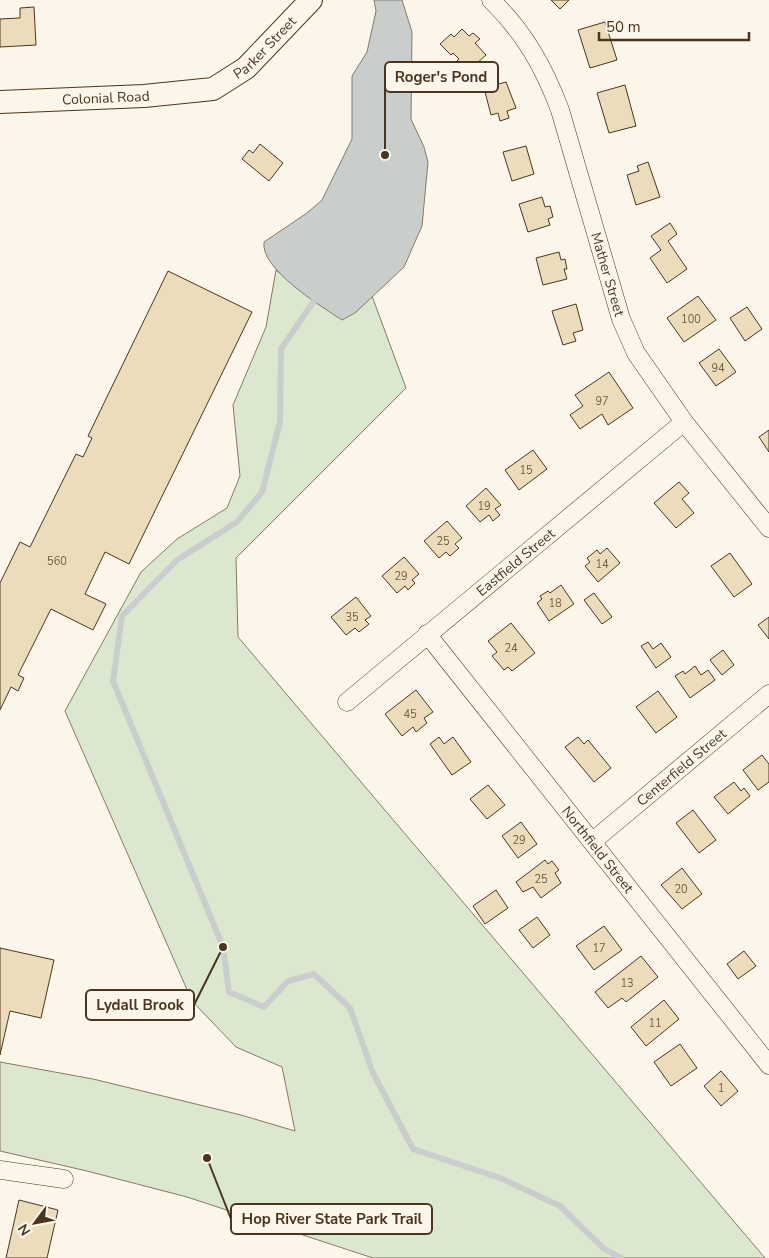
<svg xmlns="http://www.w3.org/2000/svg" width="769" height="1258" font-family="'Nunito Sans',sans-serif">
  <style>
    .green { fill: #dce7d0; stroke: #887966 }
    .water { fill: #c9cecd; stroke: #887966 }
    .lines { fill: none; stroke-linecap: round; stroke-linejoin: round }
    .stream { stroke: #c9cecd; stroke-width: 6 }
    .building { fill: #ecdcbc; stroke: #4a3520 }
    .minor-casing { stroke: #4a3520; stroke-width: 19 }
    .tertiary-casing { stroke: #4a3520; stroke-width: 24 }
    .minor { stroke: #fbf6e9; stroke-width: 18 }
    .tertiary { stroke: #fbf6e9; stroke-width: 22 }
    .labels { text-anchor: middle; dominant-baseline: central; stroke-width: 4; stroke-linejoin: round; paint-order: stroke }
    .number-label { font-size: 11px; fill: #725f47 }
    .street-label { font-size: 14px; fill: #4a3520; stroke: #fbf6e9 }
    .leader { fill: none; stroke: #4a3520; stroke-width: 2 }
    .callout-dot { fill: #4a3520; stroke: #fbf6e9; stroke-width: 2 }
    .callout { fill: #fbf6e9; stroke: #4a3520; stroke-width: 2 }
    .callout-label { font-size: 15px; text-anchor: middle; font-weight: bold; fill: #4a3520 }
  </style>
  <rect width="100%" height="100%" fill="#fbf6e9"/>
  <path class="green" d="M276,270L313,300L355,313L372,296L406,388L236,558L238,637L765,1258H373L187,1197L87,1171L0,1151V1062L93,1079L241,1115L295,1131L282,1067L236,1047L192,1001L65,711L141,572L177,539L227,508L240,476L233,405L266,327Z"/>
  <path class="water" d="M374,0H402L412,32L411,119L424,147L428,162L422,226L404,267L355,313L342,320C321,306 260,269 264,242L307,213L322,200L352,139V76L367,52L376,11Z"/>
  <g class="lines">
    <path class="stream" d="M318,295L281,349L280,422L262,492L237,522L177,560L122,616L113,681L223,947L229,992L264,1007L288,981L314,974L350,1008L373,1073L413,1149L500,1178L560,1206L603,1248L621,1258"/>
  </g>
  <path class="building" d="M551,0H569L560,9Z
    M34,7L36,45L0,47V19L20,18V8Z
    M605,22L617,60L590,68L578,30Z
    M462,29L469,36L473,33L480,39L475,43L486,55L467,72L457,61L459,59L453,53L451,55L440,44L451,34L454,37Z
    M506,82L516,108L507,111L509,118L500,121L498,113L491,115L484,88Z
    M625,85L636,126L609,133L597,93Z
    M260,144L283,163L269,181L242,159L249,150L253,153Z
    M526,146L534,174L512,181L503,152Z
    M648,162L660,197L636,205L627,175L639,171L637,166Z
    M542,197L545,207L550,206L553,217L548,219L550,225L528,232L519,204Z
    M670,223L677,234L668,241L687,269L667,283L650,258L661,250L651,236Z
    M559,252L561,260L565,259L567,269H564L567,279L543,285L536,258Z
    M168,271L252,312L129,564L105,552L85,594L106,604L93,630L51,609L18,675L24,678L18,691L11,687L0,710V583L20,542L30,547L76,454L83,457L92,438L88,436Z
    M698,296L716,320L684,342L667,318Z
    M576,304L583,330L573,333L576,341L563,345L552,311Z
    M747,307L762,329L745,341L730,318Z
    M719,349L736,372L716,386L699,363Z
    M609,372L633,408L608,425L602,414L580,429L570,415L583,406L575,395Z
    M769,430V452L759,437Z
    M533,450L547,469L519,490L505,470Z
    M679,482L689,493L682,499L694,513L676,528L654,503Z
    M486,488L501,505L495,509L500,515L493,521L489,515L480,522L466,506Z
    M447,521L462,538L455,544L459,548L450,556L446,552L439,558L424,541Z
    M607,548L620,563L598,582L585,566L590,562L587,558L597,550L600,554Z
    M730,553L752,584L734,597L711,566Z
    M404,557L419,574L412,580L415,583L408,590L405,586L397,593L382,576Z
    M561,585L574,604L549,621L537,603L542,599L540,596L548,591L550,593Z
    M594,593L612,617L602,624L584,600Z
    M356,597L371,616L365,620L369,624L359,632L355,628L346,635L331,617Z
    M769,617V639L758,625Z
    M511,623L535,653L512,671L508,667L504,670L492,656L497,652L488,641Z
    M648,642L653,649L661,643L671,657L656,668L641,646Z
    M723,650L734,665L722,675L710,660Z
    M695,666L701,675L708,670L715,680L690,698L675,676L683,671L685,674Z
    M416,690L433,712L424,718L427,723L416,732L413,727L402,736L385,714Z
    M658,691L677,717L656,733L636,707Z
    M439,737L444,744L453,737L471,762L452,775L430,744Z
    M578,737L584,744L588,740L611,768L594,782L565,747Z
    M762,755L769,764V782L758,790L743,770Z
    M734,782L741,791L744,788L750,796L728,814L714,797Z
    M488,785L505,805L487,819L470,799Z
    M693,810L716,840L699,853L676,823Z
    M521,822L537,844L518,858L502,836Z
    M545,860L548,864L552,861L559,870L555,873L561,883L541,898L533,887L523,892L516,882Z
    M682,868L702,894L682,909L661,885Z
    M496,890L508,908L485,924L473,906Z
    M537,917L550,935L533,948L519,930Z
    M604,926L622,950L594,970L576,946Z
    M0,948L54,960L41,1018L10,1011L0,1055Z
    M744,951L756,966L738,979L727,964Z
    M641,956L658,977L626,1002L622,998L608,1008L595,992Z
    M664,1000L679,1019L646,1046L631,1027Z
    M680,1044L697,1068L671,1086L654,1062Z
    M721,1071L738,1091L721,1106L704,1086Z
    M19,1200L58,1210L47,1258H6Z"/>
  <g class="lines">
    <g class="minor-casing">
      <g id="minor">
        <path id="s1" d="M491,0C524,32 544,67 560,110L621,319L636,353L684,422L769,528"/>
        <path id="s2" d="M427,634L769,1065"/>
        <path id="s3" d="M347,702L684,422"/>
        <path id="s4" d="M593,841L769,694"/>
        <path d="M0,1170L64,1179"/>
      </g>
    </g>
    <g class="tertiary-casing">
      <g id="tertiary">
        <path id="s5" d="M0,102L144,96L213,89L246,68L311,0"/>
      </g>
    </g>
    <use href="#minor" class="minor"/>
    <use href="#tertiary" class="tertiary"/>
  </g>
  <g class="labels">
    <g class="number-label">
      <text x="691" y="319">100</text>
      <text x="718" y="368">94</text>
      <text x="602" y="401">97</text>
      <text x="526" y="470">15</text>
      <text x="484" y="506">19</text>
      <text x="443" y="541">25</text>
      <text x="57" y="561">560</text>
      <text x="602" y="564">14</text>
      <text x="401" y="576">29</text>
      <text x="555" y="603">18</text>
      <text x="352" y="617">35</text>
      <text x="511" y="648">24</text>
      <text x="410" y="714">45</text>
      <text x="519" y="840">29</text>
      <text x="541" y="879">25</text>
      <text x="681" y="889">20</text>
      <text x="599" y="948">17</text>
      <text x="627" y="983">13</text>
      <text x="655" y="1023">11</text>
      <text x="721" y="1088">1</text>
    </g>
    <g class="street-label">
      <text stroke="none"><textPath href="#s5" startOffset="280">Parker Street</textPath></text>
      <text stroke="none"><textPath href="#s5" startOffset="106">Colonial Road</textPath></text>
      <text stroke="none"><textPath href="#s1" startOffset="302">Mather Street</textPath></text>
      <text stroke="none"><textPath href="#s3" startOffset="219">Eastfield Street</textPath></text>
      <text stroke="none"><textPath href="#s4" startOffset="115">Centerfield Street</textPath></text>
      <text stroke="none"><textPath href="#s2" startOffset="275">Northfield Street</textPath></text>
    </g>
  </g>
  <path class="leader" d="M385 155L385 77M223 947L194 1005M207 1158L231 1219"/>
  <g class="callout-dot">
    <circle cx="385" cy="155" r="5"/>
    <circle cx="223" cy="947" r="5"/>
    <circle cx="207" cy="1158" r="5"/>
  </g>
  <g class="callout">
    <rect x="385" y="62" width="113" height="30" rx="5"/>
    <rect x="86" y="990" width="108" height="30" rx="5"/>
    <rect x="231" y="1204" width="201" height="30" rx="5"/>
  </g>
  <g class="callout-label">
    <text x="441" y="82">Roger's Pond</text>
    <text x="140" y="1010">Lydall Brook</text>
    <text x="332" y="1224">Hop River State Park Trail</text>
  </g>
  <g transform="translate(35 1223) rotate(238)" stroke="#fbf6e9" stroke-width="4" paint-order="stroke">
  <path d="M0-4L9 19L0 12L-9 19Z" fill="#4a3520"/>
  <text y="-8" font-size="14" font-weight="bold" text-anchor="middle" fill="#4a3520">N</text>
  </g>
  <path d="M599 32v8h150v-8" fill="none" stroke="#4a3520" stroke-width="2.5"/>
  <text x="606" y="32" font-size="15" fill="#4a3520" stroke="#fbf6e9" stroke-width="4" paint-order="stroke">50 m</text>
</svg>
